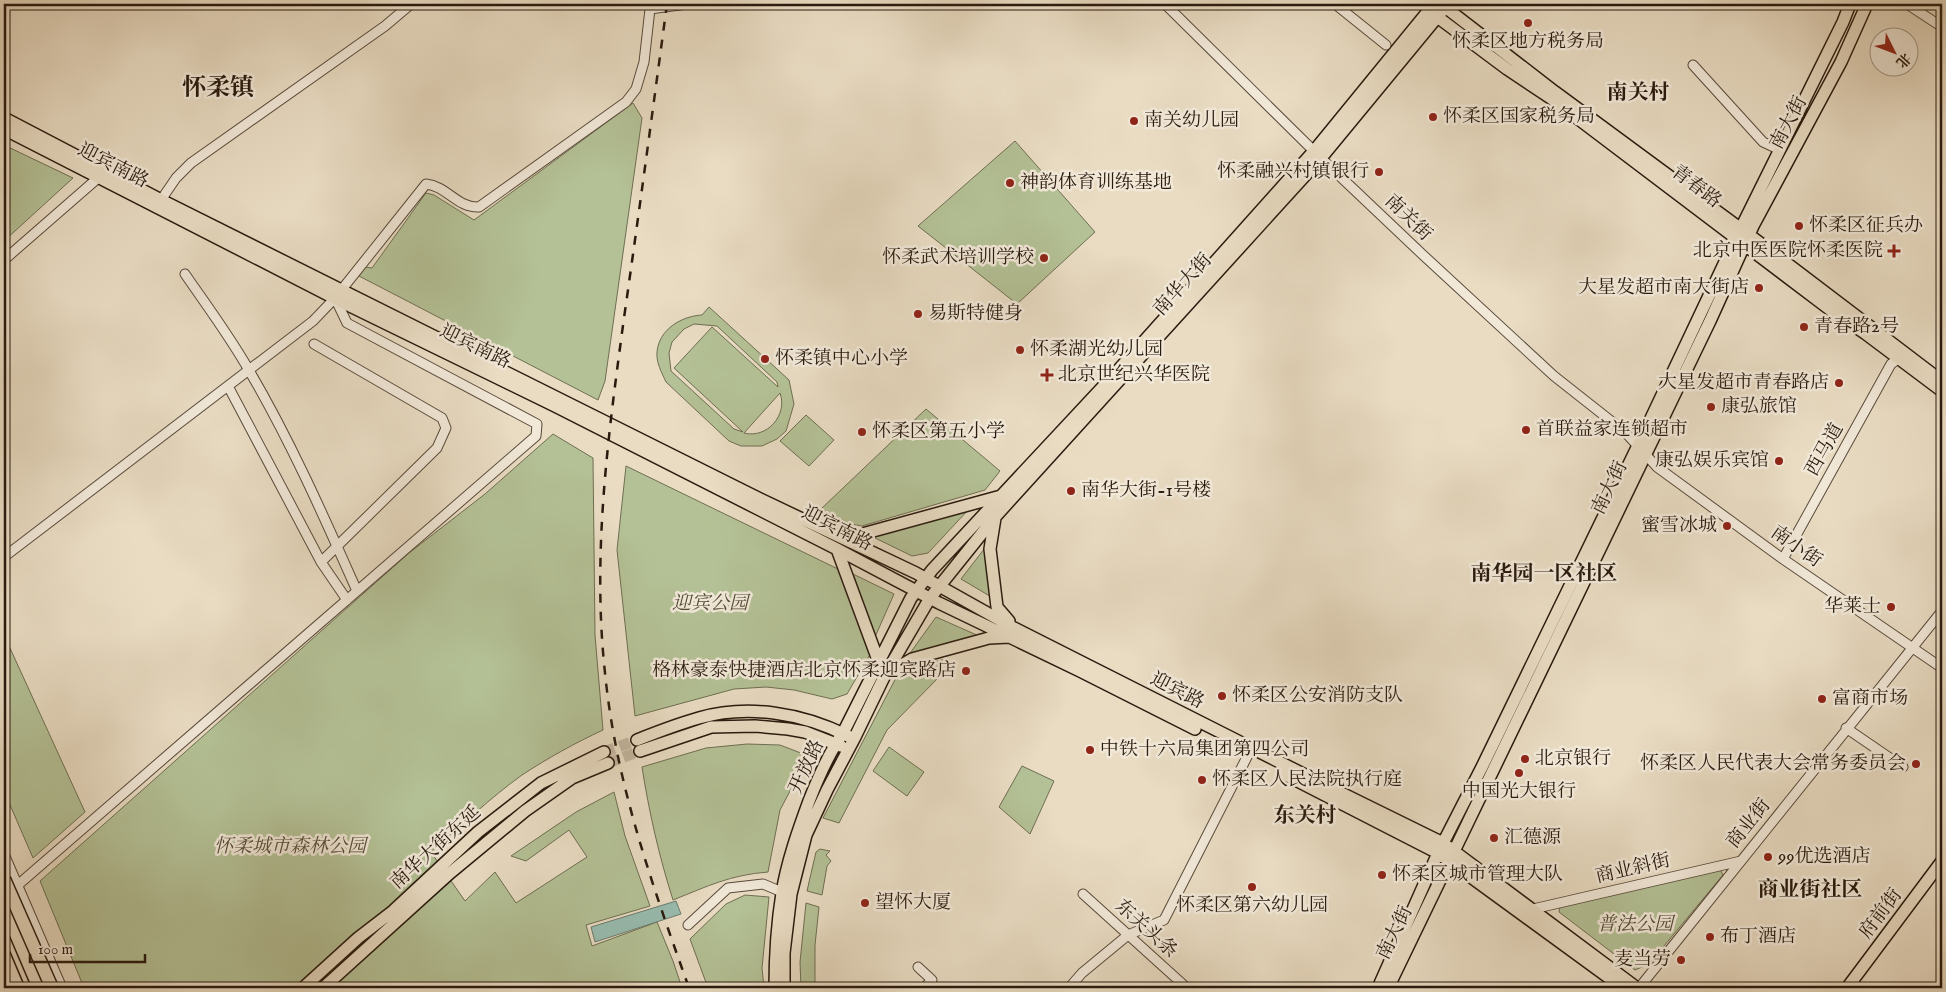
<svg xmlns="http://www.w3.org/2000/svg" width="1946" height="992" font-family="'IM FELL English','Noto Serif SC',serif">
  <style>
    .green { fill: #b4c196; stroke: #6e6e52; fill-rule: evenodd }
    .water { fill: #98bcaf; stroke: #6c7b6f }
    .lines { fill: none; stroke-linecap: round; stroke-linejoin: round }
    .major-tunnel { stroke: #c3b59f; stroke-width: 11; stroke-dasharray: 11 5.5; stroke-linecap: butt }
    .minor-casing { stroke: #594a3b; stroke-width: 11 }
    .major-casing { stroke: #291a0e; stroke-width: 14 }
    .highway-casing { stroke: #291a0e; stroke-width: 15 }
    .minor { stroke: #f1e8d8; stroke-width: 9 }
    .major { stroke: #e9dcc3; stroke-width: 11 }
    .highway { stroke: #e9dcc3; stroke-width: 12 }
    .rail { stroke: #291a0e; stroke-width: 2.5; stroke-dasharray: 9 9; stroke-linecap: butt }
    .highway-bridge-casing { stroke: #291a0e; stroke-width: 15; stroke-linecap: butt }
    .highway-bridge { stroke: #e9dcc3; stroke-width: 12 }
    .poi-dot { fill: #8f2418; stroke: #f1e8d8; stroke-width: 2 }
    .labels { text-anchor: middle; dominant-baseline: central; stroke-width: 5; stroke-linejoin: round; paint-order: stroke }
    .poi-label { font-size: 19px; fill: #291a0e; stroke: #f1e8d8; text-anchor: start }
    .street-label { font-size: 19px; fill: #291a0e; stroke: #f1e8d8 }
    .park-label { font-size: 19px; font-style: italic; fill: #534c37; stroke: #f1e8d8 }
    .quarter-label { font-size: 21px; font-weight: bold; fill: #291a0e; stroke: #f1e8d8 }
    .district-label { font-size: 24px; font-weight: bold; fill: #291a0e; stroke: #f1e8d8 }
  </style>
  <rect width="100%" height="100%" fill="#e9dcc3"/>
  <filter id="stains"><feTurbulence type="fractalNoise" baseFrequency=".004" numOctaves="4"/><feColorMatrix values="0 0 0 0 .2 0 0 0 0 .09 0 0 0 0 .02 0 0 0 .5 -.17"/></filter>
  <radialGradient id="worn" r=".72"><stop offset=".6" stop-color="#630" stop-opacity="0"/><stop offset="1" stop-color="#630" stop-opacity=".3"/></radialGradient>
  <path class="green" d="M633,103L642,118L605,381L598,400L359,276L365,267L372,268L426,193L434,195L474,220Z
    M1015,141L1095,232L1017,304L918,226Z
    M4,145L73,178L4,241Z
    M709,307L789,380L794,404L786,431L777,439L762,446H741L729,441L666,382C662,373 656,363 657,352C659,329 682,316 702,315ZM694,324L717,326L777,382L778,387L712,327L674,368L743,432L734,429L671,371L669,353L672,342L684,329ZM780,393C788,415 767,439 744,433Z
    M926,409L1000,471L985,490L862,526L850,524L821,509Z
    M806,415L834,440L809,466L780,441Z
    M553,434L593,458L595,635L603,730C575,743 548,758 522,775C490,798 461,826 431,852L465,901L495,872L516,903L587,857L569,830L526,861L511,856L576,812L614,792L625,836L650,906L586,925L592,946L657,922L673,961L682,988H84L40,881L409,553L485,494Z
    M626,466L838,569L871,653L847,694L832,699L794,690L766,687L734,689L635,716L617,550Z
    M970,508L928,553L912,556L873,537Z
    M988,544L993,598L961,579Z
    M853,574L894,594L875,637Z
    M936,617L979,636L908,656Z
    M4,635L85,812L33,858L4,791Z
    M945,659L935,669L938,678L887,730L839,823L823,818L899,672Z
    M747,744L780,745L806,755L799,774L780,810L768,872C730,875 708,886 673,900C659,856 649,812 642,767L706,748Z
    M889,747L924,772L907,796L873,771Z
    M1022,766L1054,781L1030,834L999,807Z
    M820,849L830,851L826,855L831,861L827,866L822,895L807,891L816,852Z
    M1720,869L1723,875L1649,964L1635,970L1559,912L1560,907Z
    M745,895L769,897L762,968L764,988H708L690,939L726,904Z
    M806,903L819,907L815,945V988H801L800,962Z"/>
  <path class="water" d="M676,901L681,914L595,942L591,927Z"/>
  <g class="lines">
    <path class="major-tunnel" d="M604,752L637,740
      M608,763L640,751"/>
    <g class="minor-casing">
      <path id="minor" d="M1165,4L1327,164L1423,255L1554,376L1625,432L1657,467L1783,559L1942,668
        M1335,4L1386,45
        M1907,4L1942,27
        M1693,65L1763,142L1780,150
        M161,200L176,178L191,163L385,26L411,4
        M4,260L98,178
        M185,274C207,306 231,338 250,372C291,442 324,517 357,591
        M314,344L442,418L446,428L437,448L321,562
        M228,386L321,562L347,600
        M4,557L313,321L335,298L426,184C447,186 457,208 479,207L626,102L636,89L644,62L650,9L687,4
        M1783,559L1891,364L1898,359
        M1846,728L1903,767
        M4,854L62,988
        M1083,894L1187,988
        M4,897L536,436L537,424L347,323L335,298
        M1533,909L1741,861
        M688,925L728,888L763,884L782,892
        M918,967L932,980L924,988
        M1069,988L1082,973L1128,935L1164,920L1248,755
        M1639,988L1942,611"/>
    </g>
    <g class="major-casing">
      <path id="major" d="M1441,4L1555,92L1768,249L1935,376
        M1432,13L1507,69L1552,99L1832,311L1866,334L1942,391
        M4,118L161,200L760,499L916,573L1014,628L1327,786L1443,843L1637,988
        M4,129L344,303L555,406L837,549L939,603L1080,671L1195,729
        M995,518L990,549L997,607L1009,621
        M844,539L1001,496
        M837,549L878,660
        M886,674L912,659L989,638L1009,637
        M637,740C657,732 678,724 699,718C748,704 802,713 848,736
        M640,751L711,727L755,726L788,729L805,732L841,746
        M1282,773L1438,853L1623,988
        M303,988L358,938L393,911L478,832L541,783L604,752
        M323,988L450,873L525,811L572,778L608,763
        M775,988C775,956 777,924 782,893C787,862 798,831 809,801C818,778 828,754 843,733L911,598L932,570L1112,377L1314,151L1434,4
        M784,988V953L791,894L806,835L827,790L854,739L885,675L930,598L995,517L1321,158L1448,4
        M1378,988L1438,853L1482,767L1646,429L1741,228L1843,22L1850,4
        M1388,988L1710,321L1753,226L1841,62L1867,4
        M1847,988L1942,861"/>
    </g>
    <g class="highway-casing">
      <path id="highway" d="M4,906L39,988
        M4,955L18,988
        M4,984L6,988"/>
    </g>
    <use href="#minor" class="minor"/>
    <use href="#major" class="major"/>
    <use href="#highway" class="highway"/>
    <path class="rail" d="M667,4C653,108 639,213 624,318C608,436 592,554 605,673C616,784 652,884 689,988"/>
    <g class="highway-bridge-casing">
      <path id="highway-bridge" d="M4,879L52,988"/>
    </g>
    <use href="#highway-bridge" class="highway-bridge"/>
  </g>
  <g class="poi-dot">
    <circle cx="1528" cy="23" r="5"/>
    <circle cx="1433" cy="117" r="5"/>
    <circle cx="1134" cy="121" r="5"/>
    <circle cx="1379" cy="172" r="5"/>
    <circle cx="1010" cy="183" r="5"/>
    <circle cx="1799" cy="226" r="5"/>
    <path d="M1891.5 243.5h5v5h5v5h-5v5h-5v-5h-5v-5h5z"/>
    <circle cx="1044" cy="258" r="5"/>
    <circle cx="1759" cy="288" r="5"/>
    <circle cx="918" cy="314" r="5"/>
    <circle cx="1804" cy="327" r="5"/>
    <circle cx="1020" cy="350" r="5"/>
    <circle cx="765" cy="359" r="5"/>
    <path d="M1044.5 367.5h5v5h5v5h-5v5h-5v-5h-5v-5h5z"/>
    <circle cx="1839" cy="383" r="5"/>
    <circle cx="1711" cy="407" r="5"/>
    <circle cx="1526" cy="430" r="5"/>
    <circle cx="862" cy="432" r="5"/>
    <circle cx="1779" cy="461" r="5"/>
    <circle cx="1071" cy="491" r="5"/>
    <circle cx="1727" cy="526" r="5"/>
    <circle cx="1891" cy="607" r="5"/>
    <circle cx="966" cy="671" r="5"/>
    <circle cx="1222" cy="696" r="5"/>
    <circle cx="1822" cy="699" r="5"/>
    <circle cx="1090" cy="750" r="5"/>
    <circle cx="1525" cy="759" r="5"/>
    <circle cx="1916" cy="764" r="5"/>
    <circle cx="1519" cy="773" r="5"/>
    <circle cx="1202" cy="780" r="5"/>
    <circle cx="1494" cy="838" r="5"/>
    <circle cx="1768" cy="857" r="5"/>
    <circle cx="1382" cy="875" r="5"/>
    <circle cx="1252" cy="887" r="5"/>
    <circle cx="865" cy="903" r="5"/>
    <circle cx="1710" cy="937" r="5"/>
    <circle cx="1681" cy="960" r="5"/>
  </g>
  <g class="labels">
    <g class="poi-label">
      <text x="1528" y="42" text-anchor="middle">怀柔区地方税务局</text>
      <text x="1443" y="117">怀柔区国家税务局</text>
      <text x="1144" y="121">南关幼儿园</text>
      <text x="1369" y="172" text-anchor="end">怀柔融兴村镇银行</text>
      <text x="1020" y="183">神韵体育训练基地</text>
      <text x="1809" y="226">怀柔区征兵办</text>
      <text x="1883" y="251" text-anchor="end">北京中医医院怀柔医院</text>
      <text x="1034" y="258" text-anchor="end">怀柔武术培训学校</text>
      <text x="1749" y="288" text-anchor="end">大星发超市南大街店</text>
      <text x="928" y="314">易斯特健身</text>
      <text x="1814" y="327">青春路2号</text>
      <text x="1030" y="350">怀柔湖光幼儿园</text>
      <text x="775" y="359">怀柔镇中心小学</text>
      <text x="1058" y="375">北京世纪兴华医院</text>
      <text x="1829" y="383" text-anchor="end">大星发超市青春路店</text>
      <text x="1721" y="407">康弘旅馆</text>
      <text x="1536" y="430">首联益家连锁超市</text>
      <text x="872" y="432">怀柔区第五小学</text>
      <text x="1769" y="461" text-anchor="end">康弘娱乐宾馆</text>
      <text x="1081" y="491">南华大街-1号楼</text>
      <text x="1717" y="526" text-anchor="end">蜜雪冰城</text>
      <text x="1881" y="607" text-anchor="end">华莱士</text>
      <text x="956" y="671" text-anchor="end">格林豪泰快捷酒店北京怀柔迎宾路店</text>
      <text x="1232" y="696">怀柔区公安消防支队</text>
      <text x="1832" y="699">富商市场</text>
      <text x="1100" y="750">中铁十六局集团第四公司</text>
      <text x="1535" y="759">北京银行</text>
      <text x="1906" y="764" text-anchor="end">怀柔区人民代表大会常务委员会</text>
      <text x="1212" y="780">怀柔区人民法院执行庭</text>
      <text x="1519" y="792" text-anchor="middle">中国光大银行</text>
      <text x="1504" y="838">汇德源</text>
      <text x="1778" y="857">99优选酒店</text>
      <text x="1392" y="875">怀柔区城市管理大队</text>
      <text x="875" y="903">望怀大厦</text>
      <text x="1252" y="906" text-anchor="middle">怀柔区第六幼儿园</text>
      <text x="1720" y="937">布丁酒店</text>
      <text x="1671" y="960" text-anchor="end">麦当劳</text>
    </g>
    <g class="street-label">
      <text transform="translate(1789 123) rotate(-62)">南大街</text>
      <text transform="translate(113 166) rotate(27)">迎宾南路</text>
      <text transform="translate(1696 187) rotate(37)">青春路</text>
      <text transform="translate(1408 218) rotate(44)">南关街</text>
      <text transform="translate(1183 285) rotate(-48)">南华大街</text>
      <text transform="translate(475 347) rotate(26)">迎宾南路</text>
      <text transform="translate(1825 450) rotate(-61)">西马道</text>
      <text transform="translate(1610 488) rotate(-64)">南大街</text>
      <text transform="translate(837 529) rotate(27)">迎宾南路</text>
      <text transform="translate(1796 547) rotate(35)">南小街</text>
      <text transform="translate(1177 691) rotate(27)">迎宾路</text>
      <text transform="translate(807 767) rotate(-65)">开放路</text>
      <text transform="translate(1749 824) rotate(-51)">商业街</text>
      <text transform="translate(436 848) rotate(-42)">南华大街东延</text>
      <text transform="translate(1633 869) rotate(-13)">商业斜街</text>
      <text transform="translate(1881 914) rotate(-53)">府前街</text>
      <text transform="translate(1146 929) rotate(42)">东关头条</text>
      <text transform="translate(1395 933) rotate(-64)">南大街</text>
    </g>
    <g class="park-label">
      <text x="710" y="604">迎宾公园</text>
      <text x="290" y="847">怀柔城市森林公园</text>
      <text x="1635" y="925">普法公园</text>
    </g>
    <g class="quarter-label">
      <text x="1638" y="93">南关村</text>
      <text x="1544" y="574">南华园一区社区</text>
      <text x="1305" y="816">东关村</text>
      <text x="1810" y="890">商业街社区</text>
    </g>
    <g class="district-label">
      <text x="218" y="88">怀柔镇</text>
    </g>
  </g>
  <rect width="1946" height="992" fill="none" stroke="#e9dcc3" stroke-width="20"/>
  <rect x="5" y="5" width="1936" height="982" fill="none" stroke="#291a0e" stroke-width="2.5"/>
  <rect x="10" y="10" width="1926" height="972" fill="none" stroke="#291a0e"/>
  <g transform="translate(1894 52) rotate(132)"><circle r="24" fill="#f1e8d8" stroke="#a19687"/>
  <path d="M0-4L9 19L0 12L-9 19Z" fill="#8f2418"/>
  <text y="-8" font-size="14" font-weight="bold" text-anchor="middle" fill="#291a0e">北</text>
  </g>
  <path d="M30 954v8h115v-8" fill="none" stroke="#291a0e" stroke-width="2.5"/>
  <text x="38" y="954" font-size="15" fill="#291a0e" stroke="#f1e8d8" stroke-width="4" paint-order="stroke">100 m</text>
  <rect width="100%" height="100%" filter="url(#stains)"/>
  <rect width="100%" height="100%" fill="url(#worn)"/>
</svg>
